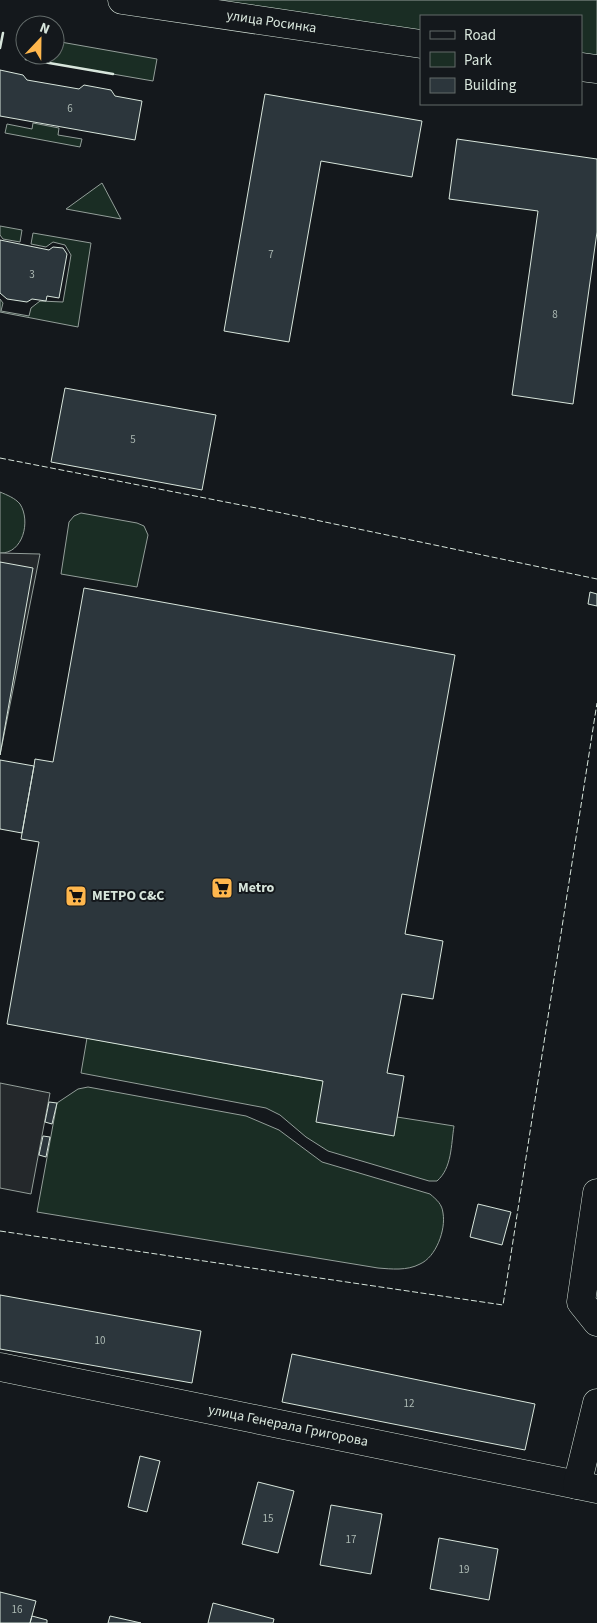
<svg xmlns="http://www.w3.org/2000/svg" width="597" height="1623" font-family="'Source Sans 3',sans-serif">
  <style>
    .green { fill: #1a2d24; stroke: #939e99 }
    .parking { fill: #24282b; stroke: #939e99 }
    .building { fill: #2c363c; stroke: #d8e6dc }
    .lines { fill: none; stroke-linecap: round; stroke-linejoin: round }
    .minor-casing { stroke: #d8e6dc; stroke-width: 29 }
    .major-casing { stroke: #d8e6dc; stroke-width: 29 }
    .minor { stroke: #14181c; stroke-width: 28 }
    .major { stroke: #14181c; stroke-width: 28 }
    .fence { stroke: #d8e6dc; stroke-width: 1; stroke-dasharray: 6 2.5; stroke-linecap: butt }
    .wall { stroke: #d8e6dc; stroke-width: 2.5 }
    .labels { text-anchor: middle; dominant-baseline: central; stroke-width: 4; stroke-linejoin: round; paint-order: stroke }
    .number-label { font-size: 11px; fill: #adbab4 }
    .street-label { font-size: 14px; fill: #d8e6dc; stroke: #14181c }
    .poi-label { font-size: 14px; font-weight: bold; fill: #d8e6dc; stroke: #14181c; text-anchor: start }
  </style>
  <rect width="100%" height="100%" fill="#14181c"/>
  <path class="green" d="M153,0H597V67L581,65V16H421V41Z
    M55,41L157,59L153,81L26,59L27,55H55Z
    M33,123L59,128L58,135L82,139L80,147L5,133L7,124L32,129Z
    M102,183L121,219L66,209Z
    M0,226L22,230L20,242L3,239L0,235Z
    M33,233L91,243L78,327L0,312V299L3,303L1,311L29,316L31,308L40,301L63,302L71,255L65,245L53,242L46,247L31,244Z
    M0,492C7,495 15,498 20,504C31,521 23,554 0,553Z
    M81,513L137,523L144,526L148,535L137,587L61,574L69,522L74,516Z
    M87,1038L323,1081L397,1117L454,1126C451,1145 452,1168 437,1181H429L328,1151L306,1137L280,1115L266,1108L81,1073Z
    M88,1087L246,1116L279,1130L322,1162L430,1194C437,1200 442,1204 443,1213C446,1230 436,1257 420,1264C407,1271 391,1269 378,1268L37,1212L57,1103L78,1089Z"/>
  <path class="parking" d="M0,553L40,554L0,755Z
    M0,1083L50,1093L31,1194L0,1188Z"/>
  <path class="building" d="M0,70L23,75L27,80L79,89L84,85L111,90L115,96L142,101L135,140L0,116Z
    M265,94L422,121L412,177L321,161L289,342L224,331Z
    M457,139L597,159V232L573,404L512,395L538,211L449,199Z
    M0,240L49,250L53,247L63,248L67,254L59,298L47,296L46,301L32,299L27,302L7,299L0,293Z
    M65,388L216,415L202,490L51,462Z
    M0,562L33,568L0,755Z
    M84,588L455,655L405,934L443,941L433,999L402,994L387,1073L404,1076L394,1136L316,1122L323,1081L7,1024L39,842L21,839L34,766L35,759L53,762Z
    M590,592L597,594V606L588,604Z
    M0,760L34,766L22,833L0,829Z
    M49,1102L57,1103L52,1124L45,1122Z
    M43,1136L50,1137L46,1157L39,1155Z
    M478,1204L511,1212L502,1245L470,1237Z
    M0,1295L201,1331L192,1383L0,1349Z
    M292,1354L535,1404L525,1450L282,1402Z
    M140,1456L160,1461L147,1512L128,1507Z
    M258,1482L294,1491L278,1553L242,1544Z
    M331,1505L382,1514L371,1574L320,1565Z
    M439,1538L498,1549L489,1600L430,1589Z
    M0,1592L36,1601L30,1623H0Z
    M213,1603L274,1619L273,1623H208Z
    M32,1616L47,1620V1623H30Z
    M110,1616L141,1623H108Z"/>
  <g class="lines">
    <g class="minor-casing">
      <g id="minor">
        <path d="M597,1193L581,1302L597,1322"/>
        <path id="s1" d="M0,1367L597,1489"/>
        <path d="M577,1485L597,1403"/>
      </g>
    </g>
    <g class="major-casing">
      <g id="major">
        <path id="s2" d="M122,0L421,44"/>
        <path d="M581,67L597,69"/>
      </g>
    </g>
    <use href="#minor" class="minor"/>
    <use href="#major" class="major"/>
    <path class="fence" d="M0,458L282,513L597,579
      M0,1231L503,1305L597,703"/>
    <path class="wall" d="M0,48L3,33
      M27,55L26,59L113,74"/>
  </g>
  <defs>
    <g id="supermarket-square" transform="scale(1.125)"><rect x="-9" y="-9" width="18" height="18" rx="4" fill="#ffb74d" stroke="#14181c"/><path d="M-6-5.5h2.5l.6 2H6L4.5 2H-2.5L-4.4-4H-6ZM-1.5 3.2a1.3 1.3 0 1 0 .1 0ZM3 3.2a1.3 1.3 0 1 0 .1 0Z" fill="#111"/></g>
  </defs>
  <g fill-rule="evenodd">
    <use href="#supermarket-square" x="222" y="888"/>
    <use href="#supermarket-square" x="76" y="896"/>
  </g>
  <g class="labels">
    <g class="number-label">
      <text x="70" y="108">6</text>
      <text x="271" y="254">7</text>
      <text x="32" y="274">3</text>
      <text x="555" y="314">8</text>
      <text x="133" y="439">5</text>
      <text x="100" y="1340">10</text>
      <text x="409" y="1403">12</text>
      <text x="268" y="1518">15</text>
      <text x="351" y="1539">17</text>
      <text x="464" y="1569">19</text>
      <text x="17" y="1609">16</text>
    </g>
    <g class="street-label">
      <text stroke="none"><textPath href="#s2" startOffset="151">улица Росинка</textPath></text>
      <text stroke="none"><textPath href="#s1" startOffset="294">улица Генерала Григорова</textPath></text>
    </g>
    <g class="poi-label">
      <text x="238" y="888">Metro</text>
      <text x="92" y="896">МЕТРО С&amp;С</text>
    </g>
  </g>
  <rect x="420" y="15" width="162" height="90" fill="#14181c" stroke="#626a69"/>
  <rect x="430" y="31" width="25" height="8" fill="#14181c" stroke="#626a69"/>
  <text x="464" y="40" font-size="15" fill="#d8e6dc">Road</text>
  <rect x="430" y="52" width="25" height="15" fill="#1a2d24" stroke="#626a69"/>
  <text x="464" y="65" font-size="15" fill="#d8e6dc">Park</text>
  <rect x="430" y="78" width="25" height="15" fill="#2c363c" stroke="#626a69"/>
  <text x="464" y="90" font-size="15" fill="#d8e6dc">Building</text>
  <g transform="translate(40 40) rotate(22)"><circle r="24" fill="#14181c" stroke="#626a69"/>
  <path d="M0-4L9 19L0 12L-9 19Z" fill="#ffb74d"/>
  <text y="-8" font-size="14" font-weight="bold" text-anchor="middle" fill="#d8e6dc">N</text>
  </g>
</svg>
